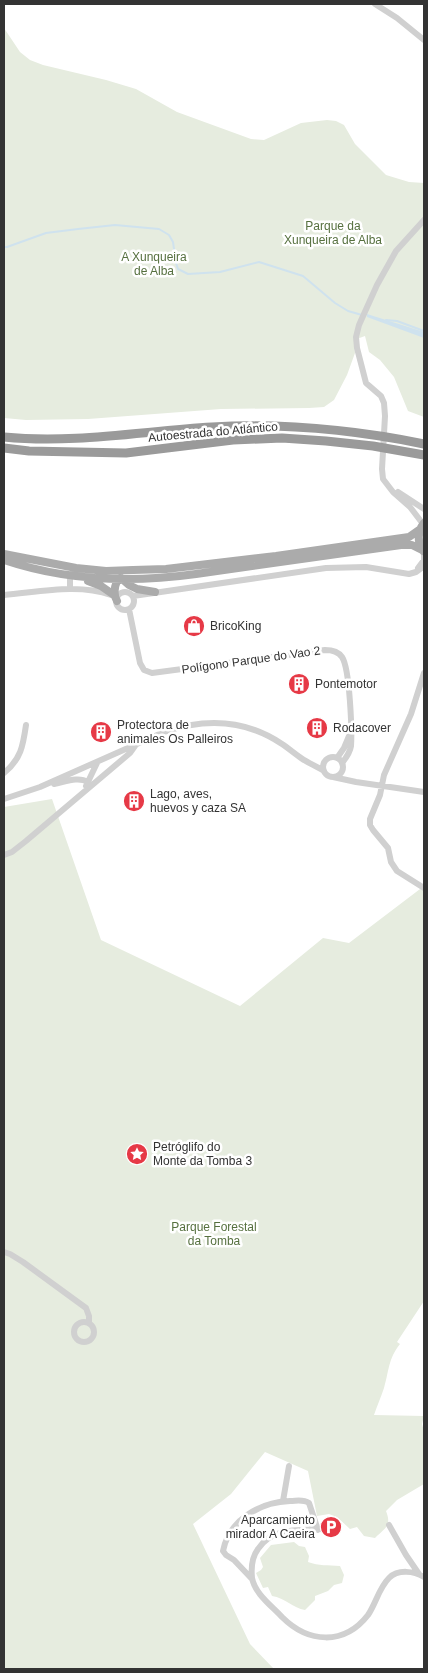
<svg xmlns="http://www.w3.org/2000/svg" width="428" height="1673" font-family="Helvetica,sans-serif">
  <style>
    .green { fill: #e6ecdf }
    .water { fill: #cfe2ee }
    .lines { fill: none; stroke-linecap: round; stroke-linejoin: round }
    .stream { stroke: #cfe2ee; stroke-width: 2 }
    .minor { stroke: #d0d0d0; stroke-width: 6 }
    .major { stroke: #ababab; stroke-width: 8 }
    .highway { stroke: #9a9a9a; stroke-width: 9 }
    .labels { text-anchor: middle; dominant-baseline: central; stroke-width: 5; stroke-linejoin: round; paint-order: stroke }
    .park-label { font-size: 12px; fill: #56703f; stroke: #fff }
    .street-label { font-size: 12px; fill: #333; stroke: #fff }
    .poi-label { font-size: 12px; fill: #333; stroke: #fff; text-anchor: start }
  </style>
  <rect width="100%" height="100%" fill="#fff"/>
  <path class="green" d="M4,28L20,52L30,60L43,65L106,80L136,89L177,112L251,139L264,140L301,123L327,120L336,121L344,125L355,144L386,175L409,182L424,183V417L408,411L394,377L380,360L369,352L365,336L354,340L355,353L347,375L334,400L324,407L309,408L221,409L88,419L26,420L4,418Z
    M52,799L101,940L240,1006L323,938L349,943L424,886V1301L397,1342L400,1344C388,1359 389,1371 384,1388C381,1397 377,1406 374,1415L424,1416L422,1424L424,1431V1484L397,1500L386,1511C392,1526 385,1528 375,1538L364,1536L357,1527L350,1529L337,1517L329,1514L317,1516L308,1471L265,1452L231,1494L193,1524L250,1644L274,1669H4V807Z
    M294,1542L299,1546L305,1547L309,1556L308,1562C319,1566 328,1565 340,1566L344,1575L342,1583L334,1585L328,1591L315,1596V1600L305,1610C293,1608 285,1598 272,1596L268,1587L263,1588L256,1573L261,1570L263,1567L260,1558L271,1545Z"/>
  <path class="water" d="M367,314L424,332V338L367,317Z"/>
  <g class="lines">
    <path class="stream" d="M4,247H7L46,233L78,229L115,225L159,229L169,235L173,242L176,263L178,269L188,274L220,272L259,262L303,276L335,303L348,311L362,315
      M386,320L397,321L424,331"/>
    <path class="minor" d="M375,4L397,18L424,40
      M398,492L424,509
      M423,524L410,507L393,492L383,479L382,469L385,416L384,403L381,396L366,383L357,348L356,337L359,325L377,285L396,251L424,220
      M418,568L424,560V554
      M70,589V576L73,572
      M116 601a9 9 0 1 1 18 0a9 9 0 1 1-18 0Z
      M4,595C39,592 78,583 111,595
      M133,596L326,568L366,567L409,574L416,572L424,566
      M129,609L140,663L144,670L152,673L325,650C332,650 338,651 342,657C350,669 352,731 351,746C350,753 346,758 342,763
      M424,673L411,714L384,775L380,795L370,819V825L373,830L388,848L391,862L397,871L424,888
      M323 767a10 10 0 1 1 20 0a10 10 0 1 1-20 0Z
      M337,758L344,748L349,736
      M4,773C21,759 23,746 26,725
      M333,777L356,782L424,792
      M54,784C65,782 78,776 88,782
      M86,786L97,763
      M4,799L40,787L164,732C205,718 245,719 282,744C288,748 294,753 301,758C308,763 316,766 324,771
      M4,855L12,852L26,841L130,753L135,746
      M4,1252L10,1254L23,1262L86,1308L89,1316V1323
      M74 1332a10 10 0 1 1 20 0a10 10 0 1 1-20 0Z
      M283,1501L289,1466
      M389,1525L406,1555L419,1574
      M331,1528C306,1532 274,1524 258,1549C252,1557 251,1568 252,1578C255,1594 272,1606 282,1617C308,1643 344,1646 368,1615C376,1603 379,1588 389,1578C398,1569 414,1571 424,1577
      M252,1579L234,1560L226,1555L223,1551C229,1520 260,1502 290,1501C297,1501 303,1499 309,1503L318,1530"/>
    <path class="major" d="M423,551C417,541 417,532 424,523
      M4,554L76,568L106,571L133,570L166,569L276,556L409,537L419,530
      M4,560C66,581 131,583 196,574L401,545H412L422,550
      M121,578L129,585L137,589L155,592
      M88,581L101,586L114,595
      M117,601C113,594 114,588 117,581L123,579"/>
    <path class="highway" d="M4,437C74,444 143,431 212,427C283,423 355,430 424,444
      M4,448L29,451L126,453L233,440L282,438L326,441L373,446L424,455"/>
  </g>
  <defs>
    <g id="shop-disc" transform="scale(1.125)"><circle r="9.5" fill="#e63946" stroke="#fff"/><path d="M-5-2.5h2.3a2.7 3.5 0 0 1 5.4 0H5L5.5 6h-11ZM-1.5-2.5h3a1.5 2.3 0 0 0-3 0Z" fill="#fff"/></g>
    <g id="building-disc" transform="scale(1.125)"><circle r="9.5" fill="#e63946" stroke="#fff"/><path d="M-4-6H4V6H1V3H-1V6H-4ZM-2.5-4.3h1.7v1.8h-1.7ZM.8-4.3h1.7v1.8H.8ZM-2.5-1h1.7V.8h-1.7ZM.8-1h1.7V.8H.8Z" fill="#fff"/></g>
    <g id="sight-disc" transform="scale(1.125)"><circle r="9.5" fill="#e63946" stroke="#fff"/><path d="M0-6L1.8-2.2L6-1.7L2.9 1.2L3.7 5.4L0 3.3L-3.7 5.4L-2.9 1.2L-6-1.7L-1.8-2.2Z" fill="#fff"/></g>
    <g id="parking-disc" transform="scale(1.125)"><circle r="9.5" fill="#e63946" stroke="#fff"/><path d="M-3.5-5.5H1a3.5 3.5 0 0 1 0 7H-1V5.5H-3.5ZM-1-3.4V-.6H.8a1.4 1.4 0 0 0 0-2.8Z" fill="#fff"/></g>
  </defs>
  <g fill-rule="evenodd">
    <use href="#shop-disc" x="194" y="626"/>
    <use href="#building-disc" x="299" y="684"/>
    <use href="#building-disc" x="317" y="728"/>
    <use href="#building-disc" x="101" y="732"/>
    <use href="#building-disc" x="134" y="801"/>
    <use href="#sight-disc" x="137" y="1154"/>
    <use href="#parking-disc" x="331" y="1527"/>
  </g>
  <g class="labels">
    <g class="park-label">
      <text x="333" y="226">Parque da<tspan x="333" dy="14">Xunqueira de Alba</tspan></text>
      <text x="154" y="257">A Xunqueira<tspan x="154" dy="14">de Alba</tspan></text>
      <text x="214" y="1227">Parque Forestal<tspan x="214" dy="14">da Tomba</tspan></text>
    </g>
    <g class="street-label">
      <text transform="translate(213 432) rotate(-5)">Autoestrada do Atlántico</text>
      <text transform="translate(251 660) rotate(-8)">Polígono Parque do Vao 2</text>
    </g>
    <g class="poi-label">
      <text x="210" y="626">BricoKing</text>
      <text x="315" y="684">Pontemotor</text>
      <text x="117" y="725">Protectora de<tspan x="117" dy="14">animales Os Palleiros</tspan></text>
      <text x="333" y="728">Rodacover</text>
      <text x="150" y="794">Lago, aves,<tspan x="150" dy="14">huevos y caza SA</tspan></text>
      <text x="153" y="1147">Petróglifo do<tspan x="153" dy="14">Monte da Tomba 3</tspan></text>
      <text x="315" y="1520" text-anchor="end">Aparcamiento<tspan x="315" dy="14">mirador A Caeira</tspan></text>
    </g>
  </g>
  <rect width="428" height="1673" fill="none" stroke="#333333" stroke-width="10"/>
</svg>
